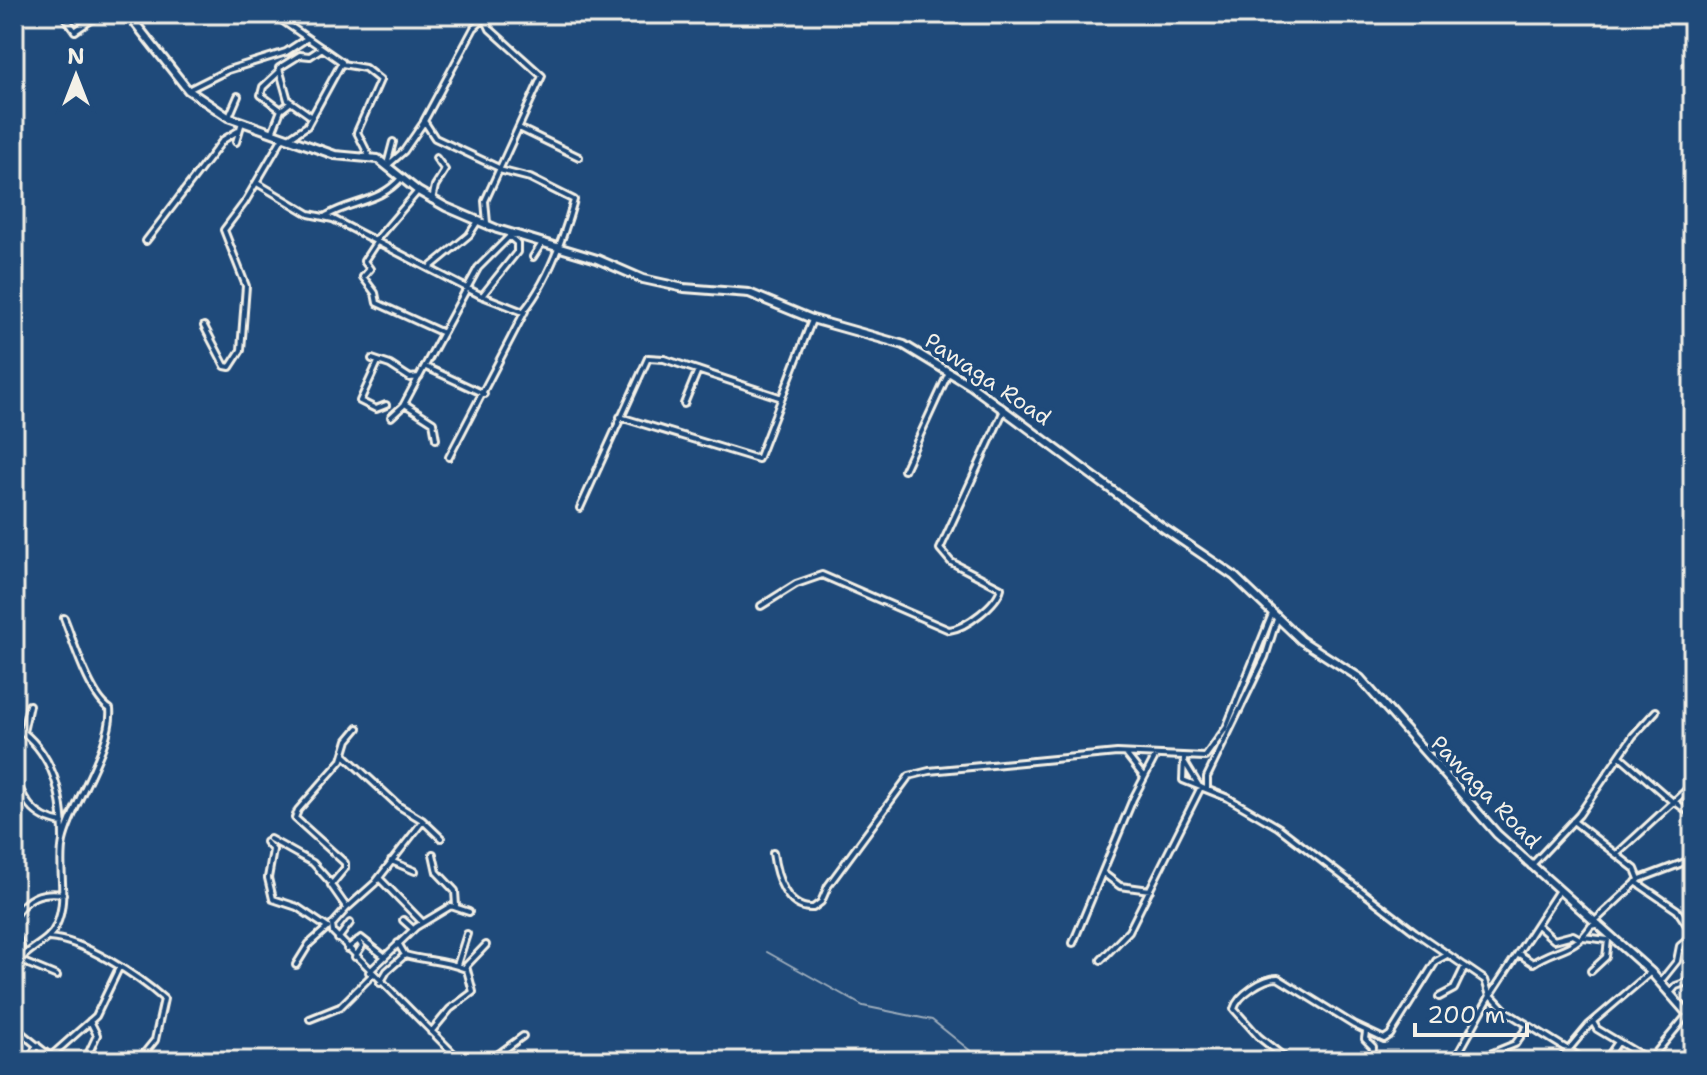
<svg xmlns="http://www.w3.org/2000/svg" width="1707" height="1075" font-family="'Shantell Sans',sans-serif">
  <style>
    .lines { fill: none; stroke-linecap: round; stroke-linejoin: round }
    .stream { stroke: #9cacbb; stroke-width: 2 }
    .minor-casing { stroke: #f4f1e8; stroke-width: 10 }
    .major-casing { stroke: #f4f1e8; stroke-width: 12 }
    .minor { stroke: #1f4a7a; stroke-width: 4 }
    .major { stroke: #1f4a7a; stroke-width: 6 }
    .labels { text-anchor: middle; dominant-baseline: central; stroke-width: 8; stroke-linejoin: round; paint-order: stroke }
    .street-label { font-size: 22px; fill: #f4f1e8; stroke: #1f4a7a }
  </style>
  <rect width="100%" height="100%" fill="#1f4a7a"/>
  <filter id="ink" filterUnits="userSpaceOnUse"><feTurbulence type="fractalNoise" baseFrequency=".0125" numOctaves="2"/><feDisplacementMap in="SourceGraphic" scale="16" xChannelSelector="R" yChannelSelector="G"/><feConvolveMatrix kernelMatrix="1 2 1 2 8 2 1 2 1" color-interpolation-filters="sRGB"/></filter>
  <g filter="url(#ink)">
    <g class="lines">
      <path class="stream" d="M767,952L863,1006L932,1020L983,1061"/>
      <g class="minor-casing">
        <path id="minor" d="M63,14L75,31L100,14
          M489,14L474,28L424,121L435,138L499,168
          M485,18L490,29L542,76L485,201L487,223
          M280,19L342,62L307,126L289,138
          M342,64L365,68L380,80L357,132L369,156
          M279,72L263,87L261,95L281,110
          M188,90L228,70L286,52L306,39
          M229,117L238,96
          M312,117L288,100L279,68L300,55L310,56L322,48
          M519,128L579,157
          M272,133L281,110L290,103
          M236,142L242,122
          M388,161L393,142
          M388,165L404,151L424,122
          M257,183L309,214L333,219L480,295L523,312C548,282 564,236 574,200L530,178L499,170
          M432,200L435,186L445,170L436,158
          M326,216C353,200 380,203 402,177
          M376,240L418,191
          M146,241L223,140L238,131
          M377,241L364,261L370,269L363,277L375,293L377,303L443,333
          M533,257L542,243
          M429,268L469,235L478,221
          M482,296L517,252V243L509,236
          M204,326L225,366L230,367L241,350L246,286L224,230L245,202L283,137
          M372,359L390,365L410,378L419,377L478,268L512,234
          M378,362L360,401L376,409L386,405
          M426,367L484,394
          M405,404L433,422L436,439
          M684,404L698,370
          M391,417L403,406L418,378
          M620,417L758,459L812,320
          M449,457L525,311
          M904,470L949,372
          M580,508L648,358L664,359L782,398
          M761,606L796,584L822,575L949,630C966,628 997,604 1001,588L951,562L940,549L1004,410
          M16,727C54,753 63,795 63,839
          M358,728L348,740L342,760L298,810L295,818L345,863V868L331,885L347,908L332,925L333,932L461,1061
          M23,732L29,705
          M1126,754L1144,777
          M344,755L399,806L422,820L441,838
          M1620,756L1674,803
          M1184,758L1183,780L1228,798L1278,827L1415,932L1485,980L1490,996
          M1185,763L1199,786
          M14,771C21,798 33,819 63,823
          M1207,789V777L1265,657L1277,619
          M1675,802L1693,815
          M14,813L24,801
          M1573,821L1635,869L1639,879
          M270,839L313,863L331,883
          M266,842L273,850L268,878L273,899L297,907L328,928
          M773,853C776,875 786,910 813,908L821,902L828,886L909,776L929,771L1117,753L1205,757L1226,728L1272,614
          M433,854L437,872L455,891L456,906
          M1617,854L1693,784
          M391,861L415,871
          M1531,866L1579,815L1633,736L1656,711
          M1103,873L1120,886L1150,890
          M379,878L422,922
          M1636,882L1677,910L1693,934
          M347,908L375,883L423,821
          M14,916C27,897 40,891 63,894
          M403,920L413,929
          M1596,920L1640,879L1693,859
          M1537,925L1554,940L1573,935L1580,939
          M14,933C26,947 22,962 14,977
          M1583,937L1608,940
          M49,938C84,940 138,976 164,999L155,1040L138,1061
          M338,939L350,923
          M1073,943L1133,799L1156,755
          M347,949L361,938L384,956
          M1519,954L1533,963C1557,947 1574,952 1591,926L1599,924
          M405,955C426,961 444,960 466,969
          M355,957L362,946L358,940
          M21,959C31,947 50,941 56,926C69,898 57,869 63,841C71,805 114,743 110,709C90,697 73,640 64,618
          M1101,960L1129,931L1201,787
          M21,961L57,976
          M296,965L309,944L327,928
          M457,965L467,934
          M1591,971L1606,957L1608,940
          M369,972L416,927L451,906L469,912
          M1661,981L1677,961L1680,946L1693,935
          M380,983L387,971L405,955L398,943
          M1671,992L1676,986L1693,980
          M1491,995L1507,1012L1586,1061
          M1439,997L1454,989L1465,966
          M310,1019L340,1007L372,975
          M1593,1022L1597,1029L1649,1060
          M14,1027L56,1061
          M431,1032L450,1009L473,992L466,966L486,945
          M1366,1032L1365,1039L1373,1047L1372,1061
          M1459,1052L1473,1061
          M18,1054L29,1061
          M51,1056L96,1016L119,968
          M29,1061L37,1045
          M85,1061L97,1035L90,1021
          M489,1061L523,1036
          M537,1061H543
          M1289,1061L1259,1037L1234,1009C1238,995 1263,978 1278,978L1354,1025L1384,1039L1390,1035L1436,961L1447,955
          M1454,1061L1490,996L1559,890
          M1473,1061L1515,1044L1528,1026
          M1559,1061L1589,1025L1651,972
          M1605,1061L1618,1042
          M1649,1061L1688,1014"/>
      </g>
      <g class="major-casing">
        <path id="major" d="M128,14L188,90L228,117L335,155L378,159L418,191L446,207L497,229L597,259L643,279L684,288L749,293L812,319L904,345L970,385L1159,525L1234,576L1301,640L1360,678L1497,834L1651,972L1693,1020"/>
      </g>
      <use href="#minor" class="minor"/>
      <use href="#major" class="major"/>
    </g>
  </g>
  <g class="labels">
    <g class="street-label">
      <text transform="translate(988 379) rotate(34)">Pawaga Road</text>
      <text transform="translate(1486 792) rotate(46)">Pawaga Road</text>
    </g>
  </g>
  <rect width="1707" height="1075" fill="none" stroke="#1f4a7a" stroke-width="48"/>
  <rect x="24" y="24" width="1659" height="1027" fill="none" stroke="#f4f1e8" stroke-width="3" filter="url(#ink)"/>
  <g transform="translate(76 76)" stroke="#1f4a7a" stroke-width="6" paint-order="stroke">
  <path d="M0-6L14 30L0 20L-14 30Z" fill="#f4f1e8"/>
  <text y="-12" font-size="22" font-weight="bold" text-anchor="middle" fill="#f4f1e8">N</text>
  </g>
  <path d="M1415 1023v12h112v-12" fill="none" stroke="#f4f1e8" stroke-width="4"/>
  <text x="1427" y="1023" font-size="24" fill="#f4f1e8" stroke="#1f4a7a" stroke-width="6" paint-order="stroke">200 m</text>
</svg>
